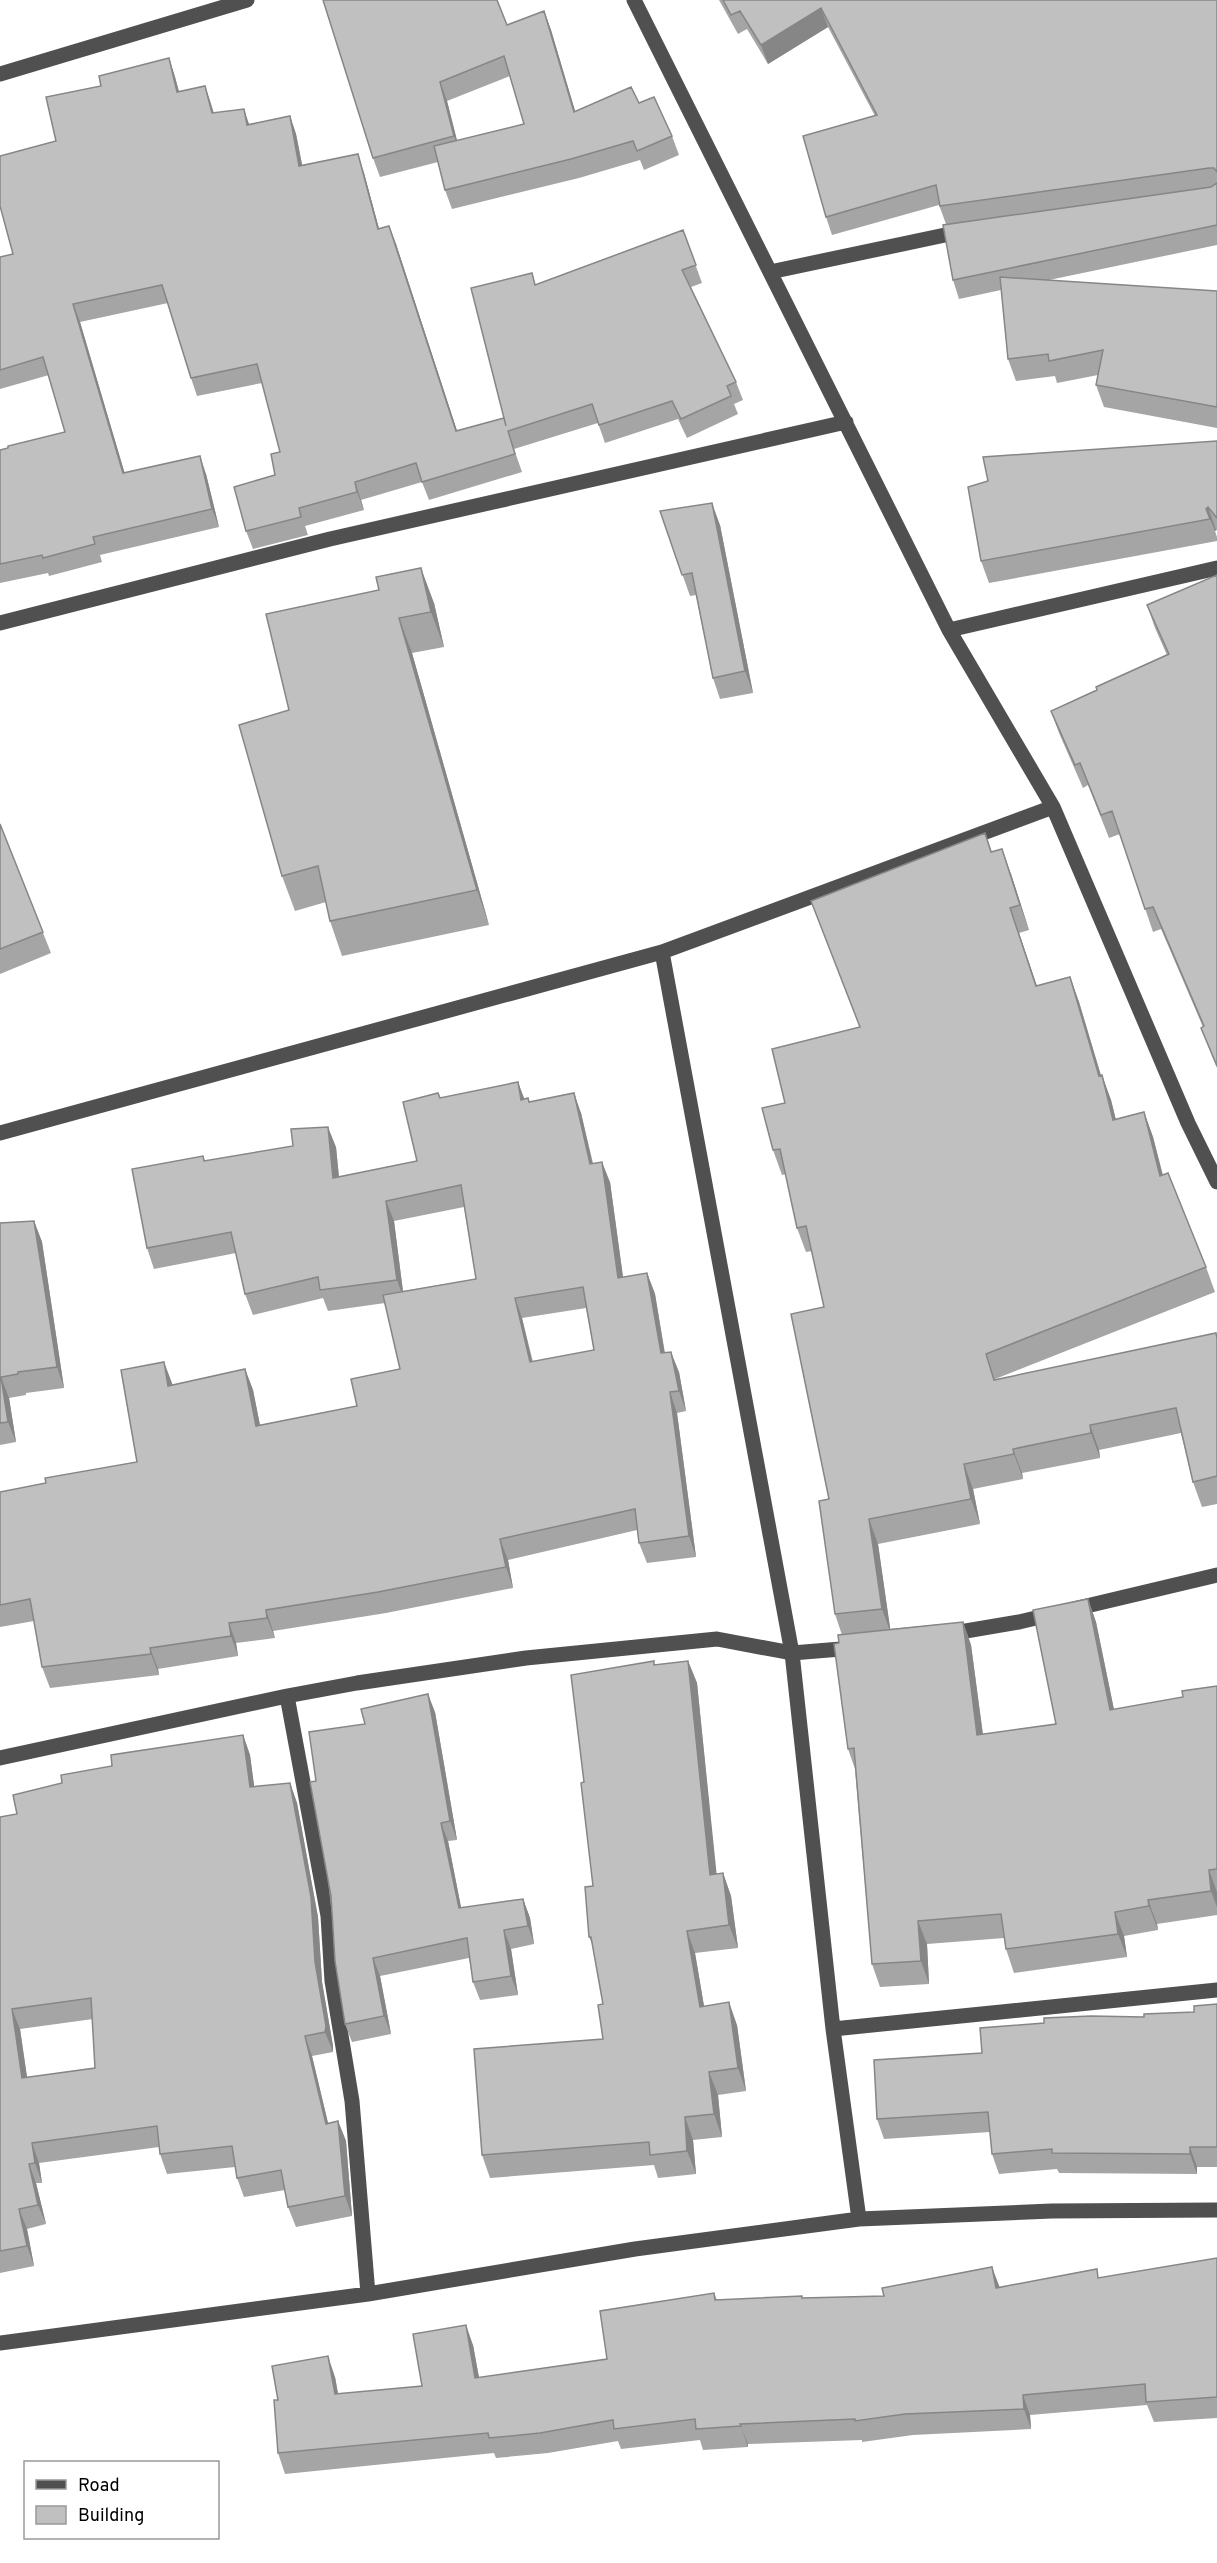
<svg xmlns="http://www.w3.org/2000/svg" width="1217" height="2563" font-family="Overpass,sans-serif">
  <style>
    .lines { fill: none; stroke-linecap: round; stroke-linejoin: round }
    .minor { stroke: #505050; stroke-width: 15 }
    .wall { fill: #a5a5a5; fill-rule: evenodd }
    .shaded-wall { fill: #868686 }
    .building { fill: #c0c0c0; stroke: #868686; stroke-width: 1.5; fill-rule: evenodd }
  </style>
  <rect width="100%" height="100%" fill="#fff"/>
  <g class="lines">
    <path class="minor" d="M634,0L949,630L1053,807L1188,1123L1217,1182
      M0,74L247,0
      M770,272L964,231
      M0,623L330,539L846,422
      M949,630L1217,568
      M662,952L792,1653L833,2029L859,2219
      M0,1133L662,952L1053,807
      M948,1634L1019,1622L1217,1575
      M287,1696L328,1916L332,1981L352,2101L368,2294
      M0,1758L287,1696L357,1683L526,1658L717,1639L792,1653L853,1648
      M833,2029L1217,1990
      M0,2343L368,2294L635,2249L859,2219L1052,2211L1217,2210"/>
  </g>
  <path class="wall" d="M323,0L507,25L544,11L551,30L575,111L639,103L672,136L679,155L644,170L640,160L579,178L452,209L445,190L438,162L380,177L373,158ZM510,76L524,124L457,141L447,101Z
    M719,0H1217V245L1049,280L1217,291V428L1104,407L1096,385L1098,375L1057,383L1055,376L1016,381L1008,359L1001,290L959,299L953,280L946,224L939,205L832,235L826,217L875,116L828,27L768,64L747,29L738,34Z
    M169,58L175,77L179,92L205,86L214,113L250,124L290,116L296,134L302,165L364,173L379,229L389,226L396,244L457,431L504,418L536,285L683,230L702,283L691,287L736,382L743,400L734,404L738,414L687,438L678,419L605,443L598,423L514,449L522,472L429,500L422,482L361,500L364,510L305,526L308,535L253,549L246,531L275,475L280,452L262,383L197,396L191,378L168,303L80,322L124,472L206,474L219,527L100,555L102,562L49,576L48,573L0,583V450L65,432L49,375L0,389V257L13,254L56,141L101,86Z
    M1217,441V530L1215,531L1217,537V541L989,583L981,561Z
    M660,511L720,525L753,693L720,699L713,678L696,595L690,596Z
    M1217,575V1068L1201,1028L1203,1027L1161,929L1153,932L1120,834L1109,838L1088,785L1083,788L1059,733L1051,711L1097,690L1167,655L1155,628L1147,605Z
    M379,590L434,603L444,647L412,653L489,925L342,956L330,921L326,902L295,911L282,876L289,710Z
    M0,824L51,953L0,974Z
    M985,833L992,852L1011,874L1029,930L1019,933L1037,986L1070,977L1079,1002L1101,1075L1111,1100L1116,1120L1144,1112L1153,1137L1163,1175L1206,1267L1215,1292L995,1379V1380L1217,1336V1504L1202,1507L1193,1482L1181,1433L1099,1450L1100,1458L1022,1473L1023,1479L973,1489L980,1524L878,1544L890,1629L963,1622L971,1645L983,1734L1056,1724L1088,1599L1096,1622L1114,1710L1183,1697L1217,1686V1915L1157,1924L1158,1930L1124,1936L1127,1957L1014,1973L1006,1949L1004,1938L927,1944L929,1984L880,1987L872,1964L855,1769L848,1749L839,1643L842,1635L835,1614L829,1499L824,1307L812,1251L806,1252L797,1228L786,1174L782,1175L773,1150L785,1103L860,1027L811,901Z
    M440,1098L524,1099L530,1102L581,1113L593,1163L610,1182L623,1277L647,1273L655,1294L665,1353L679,1372L686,1411L677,1413L696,1557L647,1563L639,1543L637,1530L508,1560L513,1588L386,1613L273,1631L275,1638L236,1643L238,1656L158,1669L159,1675L50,1688L42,1667L34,1621L0,1627V1492L46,1483L137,1462L172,1385L245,1369L253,1390L260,1425L357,1406L400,1369L385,1303L328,1311L323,1298L253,1315L245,1294L236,1253L154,1269L147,1248L203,1156L205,1161L336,1147L339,1177L417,1161ZM464,1207L476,1279L403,1291L394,1221ZM586,1308L594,1350L533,1362L522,1318Z
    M34,1221L42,1242L64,1388L26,1393V1395L9,1398L16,1442L0,1445V1223Z
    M688,1661L697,1683L716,1874L723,1873L731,1896L738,1948L695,1953L704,2006L737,2025L746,2091L718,2095L722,2137L693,2140L696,2174L658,2178L654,2165L490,2178L482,2155L603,2039V2004L594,1948L589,1937L593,1886L584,1782L655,1665Z
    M435,1712L457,1840L448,1841L461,1908L523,1899L530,1918L534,1944L511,1949L518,1995L480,2000L473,1982L469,1958L380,1976L391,2034L352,2042L345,2024L316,1781L365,1724Z
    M243,1735L250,1755L254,1787L290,1783L297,1803L318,1917L322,1982L333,2046V2052L312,2056L328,2123L338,2121L346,2141L352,2216L296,2227L288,2207L285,2190L244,2197L237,2178L235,2167L167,2174L160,2154L159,2147L39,2163L42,2183H36L46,2224L27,2229L34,2266L0,2273V1817L17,1814L62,1783L112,1766ZM93,2019L95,2068L27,2077L20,2029Z
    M1217,2004V2167H1197V2174L1059,2173L1057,2169L999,2174L992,2154L990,2132L884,2139L877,2119L982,2053L1144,2017L1194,2012Z
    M1217,2258V2418L1154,2422L1147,2405L1030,2415L1031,2429L913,2435L862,2442V2440L748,2444V2447L703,2450L700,2440L621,2449L618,2441L548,2453L496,2458L494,2453L285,2474L278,2453V2400L335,2377L338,2394L422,2386L473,2345L479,2378L607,2359L714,2293L717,2300L802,2296V2298L884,2296L1000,2287L1100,2278Z"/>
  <path class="shaded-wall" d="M821,8L828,27L768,64L761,45Z
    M544,11L551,30L581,131L574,112Z
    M169,58L175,77L184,110L177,92Z
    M440,82L447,101L461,156L454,136Z
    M205,86L211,104L218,131L212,113Z
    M244,109L250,127L247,125Z
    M290,116L296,134L306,184L299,166Z
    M358,154L364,173L384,247L378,229Z
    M389,226L396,244L463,449L456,431Z
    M73,304L80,322L130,491L123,473Z
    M200,456L206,474L219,527L212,509Z
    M355,482L361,500L364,510L357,492Z
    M712,503L720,525L753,693L745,671Z
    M1208,507L1216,530L1215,531L1206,509Z
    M421,568L434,603L444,647L431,612Z
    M399,618L412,653L489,925L477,890Z
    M1002,849L1011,874L1029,930L1020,905Z
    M1010,908L1019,933L1045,1011L1036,986Z
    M1070,977L1079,1002L1108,1100L1102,1075L1111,1100L1122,1145L1113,1120L1099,1076Z
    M518,1082L526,1103L521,1100Z
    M574,1093L581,1113L597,1184L590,1164Z
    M1144,1112L1153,1137L1169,1201L1160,1176Z
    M328,1127L336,1147L341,1199L333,1178Z
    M602,1162L610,1182L626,1299L618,1278Z
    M386,1201L394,1221L404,1300L397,1280Z
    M34,1221L42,1242L64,1388L57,1367Z
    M647,1273L655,1294L668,1374L661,1353Z
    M515,1298L522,1318L537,1383L530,1362Z
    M671,1352L679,1372L686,1411L679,1391Z
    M164,1362L172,1383L176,1406L168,1386Z
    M245,1369L253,1390L264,1446L256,1426Z
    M1,1377L9,1398L16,1442L8,1422Z
    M670,1392L677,1413L696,1557L689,1536Z
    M1090,1425L1099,1450L1100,1458L1091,1433Z
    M1013,1449L1022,1473L1023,1479L1014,1454Z
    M964,1464L973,1489L980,1524L971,1499Z
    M869,1519L878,1544L891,1634L882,1609Z
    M500,1539L508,1560L513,1588L506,1567Z
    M1088,1599L1096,1622L1119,1734L1110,1710Z
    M266,1610L273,1631L275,1638L267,1618Z
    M963,1622L971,1645L986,1759L977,1735Z
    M229,1623L236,1643L238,1656L231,1636Z
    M150,1648L158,1669L159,1675L151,1654Z
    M688,1661L697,1683L719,1897L710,1875Z
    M428,1694L435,1712L457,1840L450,1821Z
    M243,1735L250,1755L257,1807L250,1787Z
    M290,1783L297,1803L318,1917L322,1982L333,2046V2052L325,2032Z
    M441,1823L448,1841L465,1927L459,1908Z
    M1209,1870L1217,1892V1907L1211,1891Z
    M723,1873L731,1896L738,1948L729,1925Z
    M523,1899L530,1918L534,1944L528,1926Z
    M1148,1900L1157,1924L1158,1930L1149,1906Z
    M1115,1912L1124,1936L1127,1957L1118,1934Z
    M918,1921L927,1944L929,1984L921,1961Z
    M504,1930L511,1949L518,1995L511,1976Z
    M687,1931L695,1953L708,2030L700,2007Z
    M373,1958L380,1976L391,2034L384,2016Z
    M729,2002L737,2025L746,2091L738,2068Z
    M12,2009L20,2029L30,2098L22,2078Z
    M305,2036L312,2056L333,2144L326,2124Z
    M709,2072L718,2095L722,2137L714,2114Z
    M685,2117L693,2140L696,2174L687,2151Z
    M338,2121L346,2141L352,2216L345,2196Z
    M32,2143L39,2163L42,2183L35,2163Z
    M1190,2147L1197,2167V2174L1190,2154Z
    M29,2164L36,2183L46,2224L38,2205Z
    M19,2209L27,2229L34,2266L27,2246Z
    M992,2267L1000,2288H996Z
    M466,2325L473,2345L483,2399L475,2378Z
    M328,2356L335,2377L342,2415L335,2394Z
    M1023,2395L1030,2415L1031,2429L1024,2409Z
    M740,2424L748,2444V2447L741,2426Z"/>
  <path class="building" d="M323,0H497L507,25L544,11L574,112L631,87L639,103L654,97L672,136L637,151L633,141L571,159L445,190L434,146L524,124L504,56L440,82L454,136L373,158Z
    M723,0H1217V172L1214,168H1209L940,206L936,185L826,217L803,136L877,115L821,8L761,45L740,11L731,15Z
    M169,58L177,92L205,86L212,113L244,109L247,125L290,116L299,166L358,154L378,229L389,226L456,431L504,418L506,426L471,288L532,273L535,285L683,230L696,265L682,270L736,382L727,386L731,396L681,419L672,401L599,425L592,404L508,431L515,454L422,482L416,463L355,482L357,492L299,508L301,517L246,531L234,487L275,475L271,454L280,452L257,364L191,378L162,285L73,304L123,473L200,456L212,509L93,537L95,544L43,558L42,555L0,564V450L8,448V446L65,432L43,357L0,370V257L13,254L0,206V156L56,141L46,97L101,86L99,76Z
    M1217,183V225L953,280L943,225L1211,187Z
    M1000,277L1217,291V407L1096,385L1103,350L1049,361L1048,354L1008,359Z
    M1217,441V518L1208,507L1206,509L1210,519L981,561L968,487L988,481L983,457Z
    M712,503L745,671L713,678L692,573L682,575L660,511Z
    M421,568L431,612L399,618L477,890L330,921L318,866L282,876L239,725L289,710L266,614L379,590L376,577Z
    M1217,575V1066L1201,1028L1204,1026L1153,907L1145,909L1112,811L1101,815L1080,763L1075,765L1051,711L1097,690L1096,687L1169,654L1147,605Z
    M0,824L43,932L0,949Z
    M985,833L991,852L1002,849L1020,905L1010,908L1036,986L1070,977L1099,1076L1102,1075L1113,1120L1144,1112L1160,1176L1168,1173L1206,1267L986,1354L994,1380L1216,1333L1217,1339V1476L1193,1482L1176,1408L1090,1425L1091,1433L1013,1449L1014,1454L964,1464L971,1499L869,1519L882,1609L835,1614L819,1501L829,1499L791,1314L824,1307L806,1226L797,1228L780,1149L773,1150L762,1108L785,1103L772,1049L860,1027L811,901Z
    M518,1082L521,1100L528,1098L529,1102L574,1093L590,1164L602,1162L618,1278L647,1273L661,1353L671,1352L679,1391L670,1392L689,1536L639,1543L635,1509L500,1539L506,1567L378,1592L266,1610L267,1618L229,1623L231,1636L150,1648L151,1654L42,1667L30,1599L0,1605V1492L46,1483L45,1478L137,1462L121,1370L164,1362L168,1386L245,1369L256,1426L357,1406L351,1379L400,1369L383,1295L476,1279L461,1185L386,1201L397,1280L320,1290L318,1277L245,1294L231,1232L147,1248L132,1169L203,1156L204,1161L293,1146L291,1129L328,1127L333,1178L417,1161L403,1102L438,1093L440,1098ZM583,1287L594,1350L530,1362L515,1298Z
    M34,1221L57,1367L18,1372V1374L1,1377L8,1422L0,1423V1223Z
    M1088,1599L1110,1710L1183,1697L1182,1691L1217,1686V1869L1209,1870L1211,1891L1148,1900L1149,1906L1115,1912L1118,1934L1006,1949L1001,1914L918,1921L921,1961L872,1964L854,1748L848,1749L834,1644L839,1643L838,1635L963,1622L977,1735L1056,1724L1033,1610Z
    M654,1661V1665L688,1661L710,1875L723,1873L729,1925L687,1931L700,2007L729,2002L738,2068L709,2072L714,2114L685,2117L687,2151L650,2155L649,2142L482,2155L474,2049L603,2039L598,2005L603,2004L591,1937H589L585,1887L593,1886L581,1783L584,1782L571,1675Z
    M428,1694L450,1821L441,1823L459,1908L523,1899L528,1926L504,1930L511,1976L473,1982L467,1938L373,1958L384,2016L345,2024L335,1961L331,1896L310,1782L316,1781L309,1732L365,1724L361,1709Z
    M243,1735L250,1787L290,1783L311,1897L315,1962L326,2026L325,2032L305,2036L326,2124L338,2121L345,2196L288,2207L281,2170L237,2178L232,2146L160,2154L157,2126L32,2143L35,2163L29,2164L38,2205L19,2209L27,2246L0,2251V1817L17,1814L13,1795L62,1783L61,1775L112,1766L111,1755ZM91,1998L95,2068L22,2078L12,2009Z
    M1217,2004V2147H1190V2154L1052,2153V2149L992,2154L988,2112L877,2119L874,2060L982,2053L980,2028L1044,2023V2018L1091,2016L1144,2017V2014L1194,2012V2006Z
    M1217,2258V2397L1146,2402L1145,2384L1023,2395L1024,2409L905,2414L855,2421V2419L740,2424L741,2426L696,2429L695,2419L614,2429L613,2420L540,2433L489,2438L488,2433L278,2453L274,2400H278L272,2366L328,2356L335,2394L422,2386L413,2334L466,2325L475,2378L607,2359L600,2311L714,2293L715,2300L802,2296V2298L884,2296L882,2288L992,2267L996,2288L1097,2269L1098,2278Z"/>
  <rect x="24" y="2461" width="195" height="78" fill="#ffffff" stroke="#999999" stroke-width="1.5"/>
  <rect x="36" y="2480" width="30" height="9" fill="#505050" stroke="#999999" stroke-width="1.5"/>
  <text x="78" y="2491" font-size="18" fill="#000000">Road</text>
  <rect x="36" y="2506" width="30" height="18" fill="#c0c0c0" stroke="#999999" stroke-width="1.5"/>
  <text x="78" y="2521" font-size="18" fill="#000000">Building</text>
</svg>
